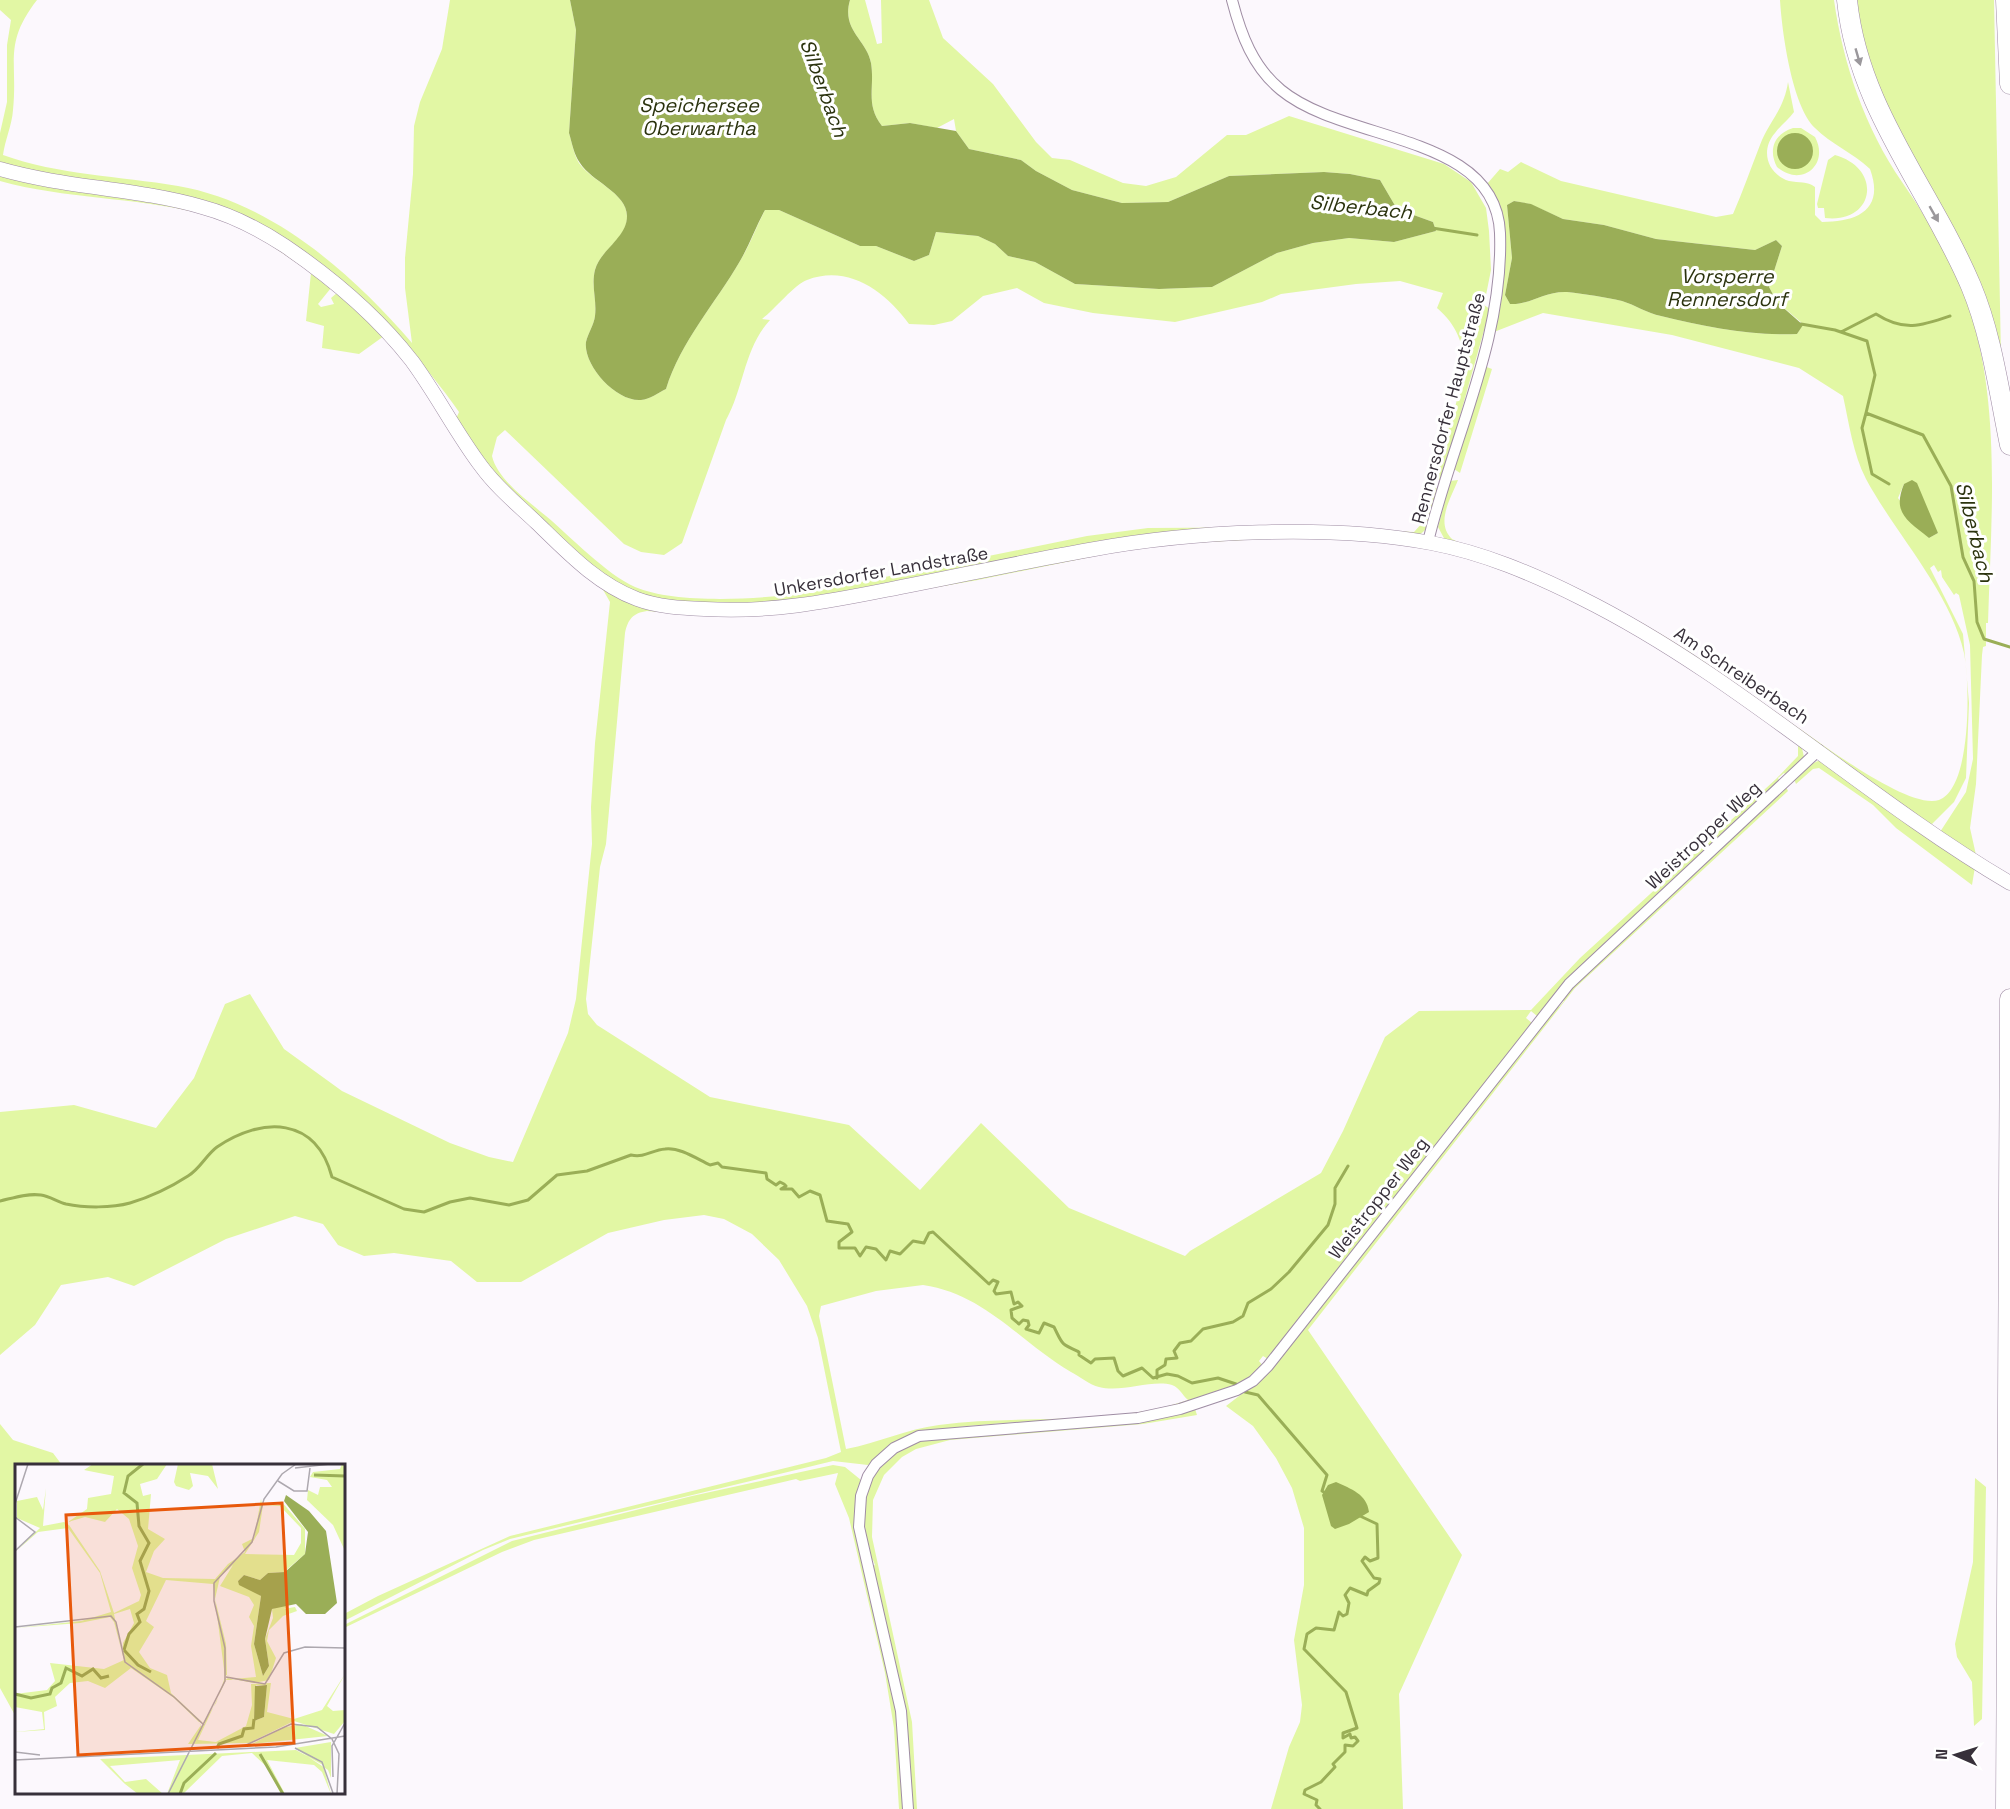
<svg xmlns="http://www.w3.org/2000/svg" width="2010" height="1809" font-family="'Space Grotesk',sans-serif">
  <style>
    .green { fill: #e2f7a4; fill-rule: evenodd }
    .water { fill: #9aae57 }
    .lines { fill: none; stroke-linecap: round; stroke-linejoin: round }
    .stream { stroke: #9aae57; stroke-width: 3 }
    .minor-casing { stroke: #9f8da4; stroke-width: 12 }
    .tertiary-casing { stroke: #9f8da4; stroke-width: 15 }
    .motorway-casing { stroke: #9f8da4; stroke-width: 21 }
    .minor { stroke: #fff; stroke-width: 10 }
    .tertiary { stroke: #fff; stroke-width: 14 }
    .motorway { stroke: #fff; stroke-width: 20 }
    .oneway { fill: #9b989c }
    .labels { text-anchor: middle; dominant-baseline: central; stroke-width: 6; stroke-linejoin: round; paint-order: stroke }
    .street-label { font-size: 18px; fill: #37303a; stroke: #fff }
    .water-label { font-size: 20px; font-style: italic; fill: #2b330e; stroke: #fff }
    .inset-river { fill: none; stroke: #9aae57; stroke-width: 3 }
    .inset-road { fill: none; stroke: #ada8af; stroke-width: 1.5 }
    .view { fill: #e8590c; fill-opacity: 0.15; stroke: #e8590c; stroke-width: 3 }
    .inset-edge { fill: none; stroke: #37303a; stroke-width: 3 }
  </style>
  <rect width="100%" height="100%" fill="#fcf8fd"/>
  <path class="green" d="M0,0H37C3,44 18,61 13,110C12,125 5,140 3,155C59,175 119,176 178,186C271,202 352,273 412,343L405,288V258L413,174L414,126L420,102L442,49L450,0H570L576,30L569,133C572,143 574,155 579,163C591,181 627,193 627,216C628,238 600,250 595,270C591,286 597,300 595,316C594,325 588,333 586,342C583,365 616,402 641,400C650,399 658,393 666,389C681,341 715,304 740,261C750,245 756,227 765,210H779L860,246H876L914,261L929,255L936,232L978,236L995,244L1008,256L1035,262L1075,284L1159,289L1212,287L1277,253L1313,243L1349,238L1394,242L1436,231L1433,222L1397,209L1380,180L1350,174L1324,172L1229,176L1168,202L1122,203L1072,190L1036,171L1021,160L969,149L956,131L954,119L937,128L910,123L882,126C865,104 875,88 871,63C867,40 841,30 850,0H865L877,44L882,43L881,0H929L943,38L993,84L1036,142L1052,158L1070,160L1123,183L1146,186L1176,177L1227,135H1246L1289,116L1444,164L1471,182L1486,208L1489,231L1491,270L1484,305L1490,309L1442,480L1434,479L1466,369C1463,343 1457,325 1437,308L1443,293L1400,281L1356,284L1281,294L1262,302L1175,322L1093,313L1044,303L1017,288L983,296L952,321L934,325L909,324C885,291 848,264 807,280C795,284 774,310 762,319L770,320C744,348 744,388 726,420L682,543L664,555L641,552L624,544L505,430L497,437L492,456C497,479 528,501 546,516C571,537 606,574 635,587C677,605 766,599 811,592L1087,536L1148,528L1312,527L1414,532L1424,521L1433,485L1439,491C1434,506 1433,532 1415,536C1380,536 1345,531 1310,530C1257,528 1199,531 1146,538C1014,556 885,597 752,607L751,613C794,614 839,603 882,595C950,581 1018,567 1087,554C1191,533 1350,525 1453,551C1574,581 1691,661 1790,733L1801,744L1804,757L1787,776L1784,773L1778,778L1780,782L1619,930L1566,982L1537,1016L1531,1011L1526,1018L1532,1023L1301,1318L1268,1359L1263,1356L1259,1361L1263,1366L1251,1377L1257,1382L1271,1370V1367L1556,1005L1559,1007L1564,1001L1561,998L1572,985L1786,787L1788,791L1575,988L1308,1330L1462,1555L1399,1694L1403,1809H1271L1289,1747L1300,1722L1302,1705L1294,1640L1304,1585V1528L1292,1488L1276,1458L1253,1426L1226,1406L1243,1393L1236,1387C1130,1430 1026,1413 917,1433L893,1444L868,1465L833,1461L510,1539L483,1550L344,1621V1614L378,1596L510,1536L826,1458L841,1452L818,1338L807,1306L779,1260L752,1234L724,1219L704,1215L664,1220L608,1233L521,1282H477L451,1261L394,1253L364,1256L338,1245L323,1224L295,1216L226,1239L134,1286L108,1277L61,1285L35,1325L0,1355V1112L74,1105L156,1128L194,1078L225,1004L250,994L284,1049L342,1091L450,1143L489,1157L513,1162L568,1033L576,999L592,844L591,807L595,743L610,602L602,588L578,569L482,479L440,414L446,417L480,471L512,504V495L477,455L456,419L459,412C408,337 292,222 201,203C136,188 63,190 0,164V133L7,102V45L11,20L0,10ZM1280,538C1331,538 1385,539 1434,549C1559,573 1688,660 1790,735L1798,744V756L1776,779L1580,958L1531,1010L1419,1011L1385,1037L1343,1131L1321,1173L1190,1251L1185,1256L1069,1208L981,1123L920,1190L849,1125L710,1097L597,1025L588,1014L586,999L600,867L606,844L625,633C628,619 633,613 647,611L720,616L789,613L978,580L1120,551L1171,544ZM923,1285C985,1294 1020,1342 1071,1372C1079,1376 1090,1385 1099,1387C1122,1393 1152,1379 1172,1385C1180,1388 1182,1395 1188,1400C1109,1427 1021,1414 939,1425C907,1429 878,1443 846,1449L819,1316L821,1306L876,1291Z
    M1780,0H1834C1843,64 1865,128 1902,182C1927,218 1952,260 1967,302C2002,401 1991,519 1988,623H1986V646L1983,647L1982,655L1976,784L1970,828L1976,855L1940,832L1966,792L1973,759L1970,645L1959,595L1956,593L1954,595L1942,577L1941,570L1938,572L1934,565L1930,568L1963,634L1969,703L1966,778L1954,802L1930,826L1664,638L1445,540L1438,527L1450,481L1458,480C1451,498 1435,523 1452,539C1497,563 1548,577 1595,599C1670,633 1736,684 1803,731C1827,748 1911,810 1939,800C1972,788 1970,683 1964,653C1951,593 1895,533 1866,479C1853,454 1849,423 1843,396L1799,368L1672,335L1543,313L1494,332L1503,227L1497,202L1487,184L1500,169L1508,172L1521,162L1561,181L1716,217L1733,214C1743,191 1751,168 1760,145C1769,121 1784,110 1788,82L1794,112C1788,120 1781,125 1775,133C1760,150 1767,174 1789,181C1799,183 1807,181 1815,187V215L1822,222C1857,222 1885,210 1870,169C1853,153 1831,144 1815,128C1792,106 1782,32 1780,0ZM1514,201L1530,204L1563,219L1604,225L1656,239L1755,250L1776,240L1782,246L1769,287L1777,302L1803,324L1797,334C1752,336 1705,327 1661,316C1647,313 1635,305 1622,301C1605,297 1585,294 1567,292C1544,291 1531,305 1510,304L1505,295L1512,258L1507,205ZM1904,484L1938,533L1929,538L1898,498Z
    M1854,0H1994L2001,357L1869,71Z
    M1793,128H1801L1815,137C1830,165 1801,188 1777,167C1768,150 1774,134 1793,128Z
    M1835,155C1884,169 1874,224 1825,218L1824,208H1818L1817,204L1828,160Z
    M0,172L200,209L282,248L331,288L318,304L321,307L334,304L331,298L338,292L384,336L359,354L322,348L324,326L306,321L311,273C276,248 240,223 199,213C133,197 65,199 0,181Z
    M1484,366L1492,369L1460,473L1454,469Z
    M1818,761H1823L1975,867L1972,885L1896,828L1873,805L1819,768L1813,769L1796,784L1794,779L1809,765Z
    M1195,1409L1197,1415L1143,1424L950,1440L916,1449L902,1457L884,1475L873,1500L872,1537L912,1722L917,1809H911L909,1763L871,1567L875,1565L873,1560L869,1559C860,1498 859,1471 918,1440Z
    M0,1424L13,1440L53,1453L62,1465L16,1466V1717L0,1688Z
    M833,1465L845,1467L861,1480L857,1500L898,1713L905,1809H899L894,1728L885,1673L849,1518L835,1484L838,1473L800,1481L796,1479L534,1540L502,1552L344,1628V1625L512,1541L692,1496Z
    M1975,1478L1986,1487L1982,1719L1974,1726L1972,1682L1957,1657L1955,1644L1973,1562Z"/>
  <path class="water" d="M570,0H850C841,30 867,40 871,63C875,88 865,104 882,126L910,123L956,131L969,149L1021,160L1036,171L1072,190L1122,203L1168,202L1229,176L1324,172L1350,174L1380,180L1397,209L1433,222L1436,231L1394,242L1349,238L1313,243L1277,253L1212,287L1159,289L1075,284L1035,262L1008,256L995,244L978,236L936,232L929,255L914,261L876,246H860L779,210H765C756,226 750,244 740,261C715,304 681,341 666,389C658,393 650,399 641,400C616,402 583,365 586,342C588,333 594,325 595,316C597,300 591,286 595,270C600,250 627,238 627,216C627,193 591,181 580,163C574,155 572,143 569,133L576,30Z
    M1777 151a18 18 0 1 1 36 0a18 18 0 1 1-36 0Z
    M1514,201L1531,204L1563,219L1604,225L1656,239L1755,250L1776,240L1782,246L1769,287L1777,302L1803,325L1797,334C1752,336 1705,327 1661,316C1647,313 1635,305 1622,301C1605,297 1585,294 1567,292C1544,291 1531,305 1510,304L1505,295L1512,258L1507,205Z
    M1912,480L1917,483L1938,533L1929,538C1907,520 1892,513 1904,484Z
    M1336,1482C1351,1489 1367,1494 1369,1512L1349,1524L1335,1529L1331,1526L1322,1495L1328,1485Z"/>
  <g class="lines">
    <path class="stream" d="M1432,228L1477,235
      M1801,324L1835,330L1867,341L1875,375L1866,413L1923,435L1951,486L1963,557L1974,581L1977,622L1984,639L2010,647
      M1841,332L1876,314C1904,332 1921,326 1950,316
      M1866,413L1862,428L1872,474L1889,484
      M0,1201C13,1198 27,1193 41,1195C49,1196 58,1202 66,1204C85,1208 112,1208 130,1203C150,1197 171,1187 188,1176C200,1169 206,1155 217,1147C263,1116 316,1117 332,1177L404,1209L424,1212L450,1202L470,1198L509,1205L528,1200L557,1175L587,1171L631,1155C645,1158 652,1150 665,1149C680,1147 697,1159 710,1165L718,1163L722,1167L766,1173L767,1179L776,1185L780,1182L784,1184L786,1186L781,1189H792L799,1197L810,1191L820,1195L827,1221L848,1224L852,1232L839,1242V1248H855L860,1256L866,1247L876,1249L886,1260L890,1251L900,1254L913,1241L924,1243L929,1233L933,1232L989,1284L993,1280L998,1282L994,1291L996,1294L1011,1292L1014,1304L1018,1302L1022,1306L1011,1310L1012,1318L1019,1324L1023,1320L1028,1321L1029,1325L1026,1329L1039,1333L1044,1323L1054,1327C1063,1345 1060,1343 1079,1352V1355L1091,1363L1095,1359L1114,1358L1118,1371L1123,1376L1142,1368L1153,1378L1167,1374L1178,1376L1192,1383L1218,1378L1236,1384
      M1157,1378V1370L1165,1365L1166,1359L1177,1358L1174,1351L1180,1343L1191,1341L1203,1329L1233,1322L1243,1316L1248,1303L1271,1289L1289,1272L1328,1225L1335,1204V1188L1348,1166
      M1245,1392L1258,1395L1327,1475L1322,1491L1327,1494
      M1320,1809L1316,1805L1317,1800L1304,1794L1305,1790L1321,1782L1335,1767L1333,1764L1345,1752V1745L1353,1746L1358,1741L1355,1737L1351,1738L1350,1734L1343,1738V1733L1357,1728L1346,1692L1304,1649L1307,1634L1316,1628L1334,1630L1339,1612L1343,1616L1347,1614L1349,1603L1345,1595L1350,1588L1367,1595L1368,1591L1379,1583L1380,1579L1374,1578L1362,1561L1365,1557L1370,1561L1378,1558L1377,1524L1360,1516"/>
    <g class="minor-casing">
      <path id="minor" d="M1232,0C1241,35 1253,67 1281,90C1345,143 1496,133 1500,233C1504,340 1452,440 1428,542
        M908,1809L901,1711L859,1527L861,1496L868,1476L876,1464L894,1448L919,1436L1138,1418L1180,1409L1237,1390L1253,1381L1268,1366L1569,984L1819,750"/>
    </g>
    <g class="tertiary-casing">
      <path id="tertiary" d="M0,169C66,188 136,188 202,207C232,215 259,229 285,246C332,278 377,316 412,361C437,395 456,433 481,466C497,488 518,505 537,523C567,552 597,584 637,599C658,607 682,608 705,609C767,613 826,602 886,590C954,577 1021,562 1089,550C1190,531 1329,524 1431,543C1484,553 1533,574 1581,598C1736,675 1862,796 2010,883"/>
    </g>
    <g class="motorway-casing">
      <path id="motorway" d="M1847,0C1858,109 1930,189 1971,286C1992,336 1999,392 2010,445
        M2006,0L2010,84
        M2006,1809L2010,999"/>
    </g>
    <use href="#minor" class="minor"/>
    <use href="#tertiary" class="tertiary"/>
    <use href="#motorway" class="motorway"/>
  </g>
  <defs><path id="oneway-solid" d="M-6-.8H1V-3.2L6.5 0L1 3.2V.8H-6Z" transform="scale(1.5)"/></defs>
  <g class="oneway">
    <use href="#oneway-solid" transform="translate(1858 57) rotate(74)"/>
    <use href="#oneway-solid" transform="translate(1934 214) rotate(60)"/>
  </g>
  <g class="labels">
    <g class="street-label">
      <text transform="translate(1448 408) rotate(-75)">Rennersdorfer Hauptstraße</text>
      <text transform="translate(881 571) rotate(-10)">Unkersdorfer Landstraße</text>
      <text transform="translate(1742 675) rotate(34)">Am Schreiberbach</text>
      <text transform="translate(1703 835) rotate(-43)">Weistropper Weg</text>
      <text transform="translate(1378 1198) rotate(-52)">Weistropper Weg</text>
    </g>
    <g class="water-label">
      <text transform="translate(824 88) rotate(70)">Silberbach</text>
      <text x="699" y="105">Speichersee<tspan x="699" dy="23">Oberwartha</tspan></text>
      <text transform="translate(1361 207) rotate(6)">Silberbach</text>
      <text x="1727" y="276">Vorsperre<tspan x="1727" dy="23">Rennersdorf</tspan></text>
      <text transform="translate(1975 532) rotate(76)">Silberbach</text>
    </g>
  </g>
  <g transform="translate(15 1464)">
    <rect width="330" height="330" fill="#fcf8fd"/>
    <path d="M78,0H152L142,15L125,20L128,32L136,30L133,65L150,75L139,87L131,108L148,114L200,115L213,100L230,88L227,80L239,74L246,35L247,40L264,41L266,37L290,65V90L269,108L253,109L245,116L229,111L223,117L246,132L239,180L248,212L254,202L250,175L258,154L257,145L271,140L274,142L269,145L280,143L282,147L268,152L254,166L252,177L261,194L254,216L239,219L218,215L241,213L236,182L239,162L234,153L239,141L234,133L205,122L218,101L205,113L200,135L211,180L212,211L218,213L211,211L210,216L213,214L219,216H211L183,276L201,278L231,262L237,241L236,220L256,219L252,248L279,255L307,246L330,210L312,242L318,247L330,246V257L319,270L279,257L234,279L173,280L186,261L184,259L187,263L190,259L184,258L159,234L116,204L90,224L73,217L55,219L40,233L42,242L29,248L30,266L0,268L29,265L27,248L0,243V230L32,226L40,217L35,199L89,205L109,196L99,158L95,153L65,159L0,164L66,157L96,148L85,109L53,64L23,68L0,88L25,64L2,54V37L22,33L28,46L31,24L28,62L49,58L54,61L85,107L99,149L124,137L126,131L117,104L123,82L114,55L102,45L90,58L70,53L53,58L72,45L73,34L96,30L99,12L69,6ZM248,41L265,42L286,64V79L279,91L230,90L244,68ZM151,116L198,120L210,213L201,239L188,259L156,229L152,211L135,204L124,188L139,163L131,157ZM115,145L119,159L108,179L107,189L99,150ZM241,221H252L249,253L239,257ZM163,0H197L203,25L193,12L175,9L178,22L174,26L161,22L159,18ZM327,0H330V87L318,61L292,36L293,26L303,31L305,23H317L312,16L295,13L298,8L325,5ZM286,260L313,272L237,280L267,264ZM316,278V314L313,306L280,284ZM281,286L308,301L316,330L307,308L299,301L252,296L270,330H266L253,304L237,289L207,292L168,330H152L165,296L95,302L110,318L131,315L148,330H123L110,320L85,295Z" fill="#e2f7a4" fill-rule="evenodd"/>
    <path d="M271,31L294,47L311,67L322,139L310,150H291L281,140L257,145L250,175L254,202L248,212L239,180L246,132L224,121L223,117L229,111L245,116L253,109L270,108L290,90L293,68L269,37ZM252,221L249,253L239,257L240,222Z" fill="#9aae57"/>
    <path class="inset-river" d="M299,11L330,12M109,186L114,170L125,158L122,150L129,145L134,127L125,97L134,79L124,62L122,39L109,29L113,12L128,0M109,186L123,201L136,208M0,230L16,234L35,230L37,224L46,219L51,204L67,212L78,205L86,214L94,212M202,284L204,280L227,272L229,265L238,264L239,255M245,290L268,330M165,330L169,319L201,289"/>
    <path class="inset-road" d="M280,4L315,0M263,17L279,27H292L295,4M0,40L13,0M0,53L20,68L0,87M0,163L96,152L101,158L110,198L159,233L189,261M211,213L250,220L269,189L290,183L330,184M229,282L276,260L302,263L317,275L324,290L322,330M280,284L307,298L318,329M0,288L25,291M0,296L261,283L330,272M318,313L317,282L330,259M153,330L210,217V184L199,137V119L237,78L249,35L267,10L281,0"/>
    <path class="view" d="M267,39L279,279L63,291L51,51Z"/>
    <rect width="330" height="330" class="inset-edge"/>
  </g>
  <g transform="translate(1956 1755) rotate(273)" stroke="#ffffff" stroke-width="4.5" paint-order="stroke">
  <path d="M0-4.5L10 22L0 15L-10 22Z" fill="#37303a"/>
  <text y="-9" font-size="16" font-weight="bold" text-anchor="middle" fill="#37303a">N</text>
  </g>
</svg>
